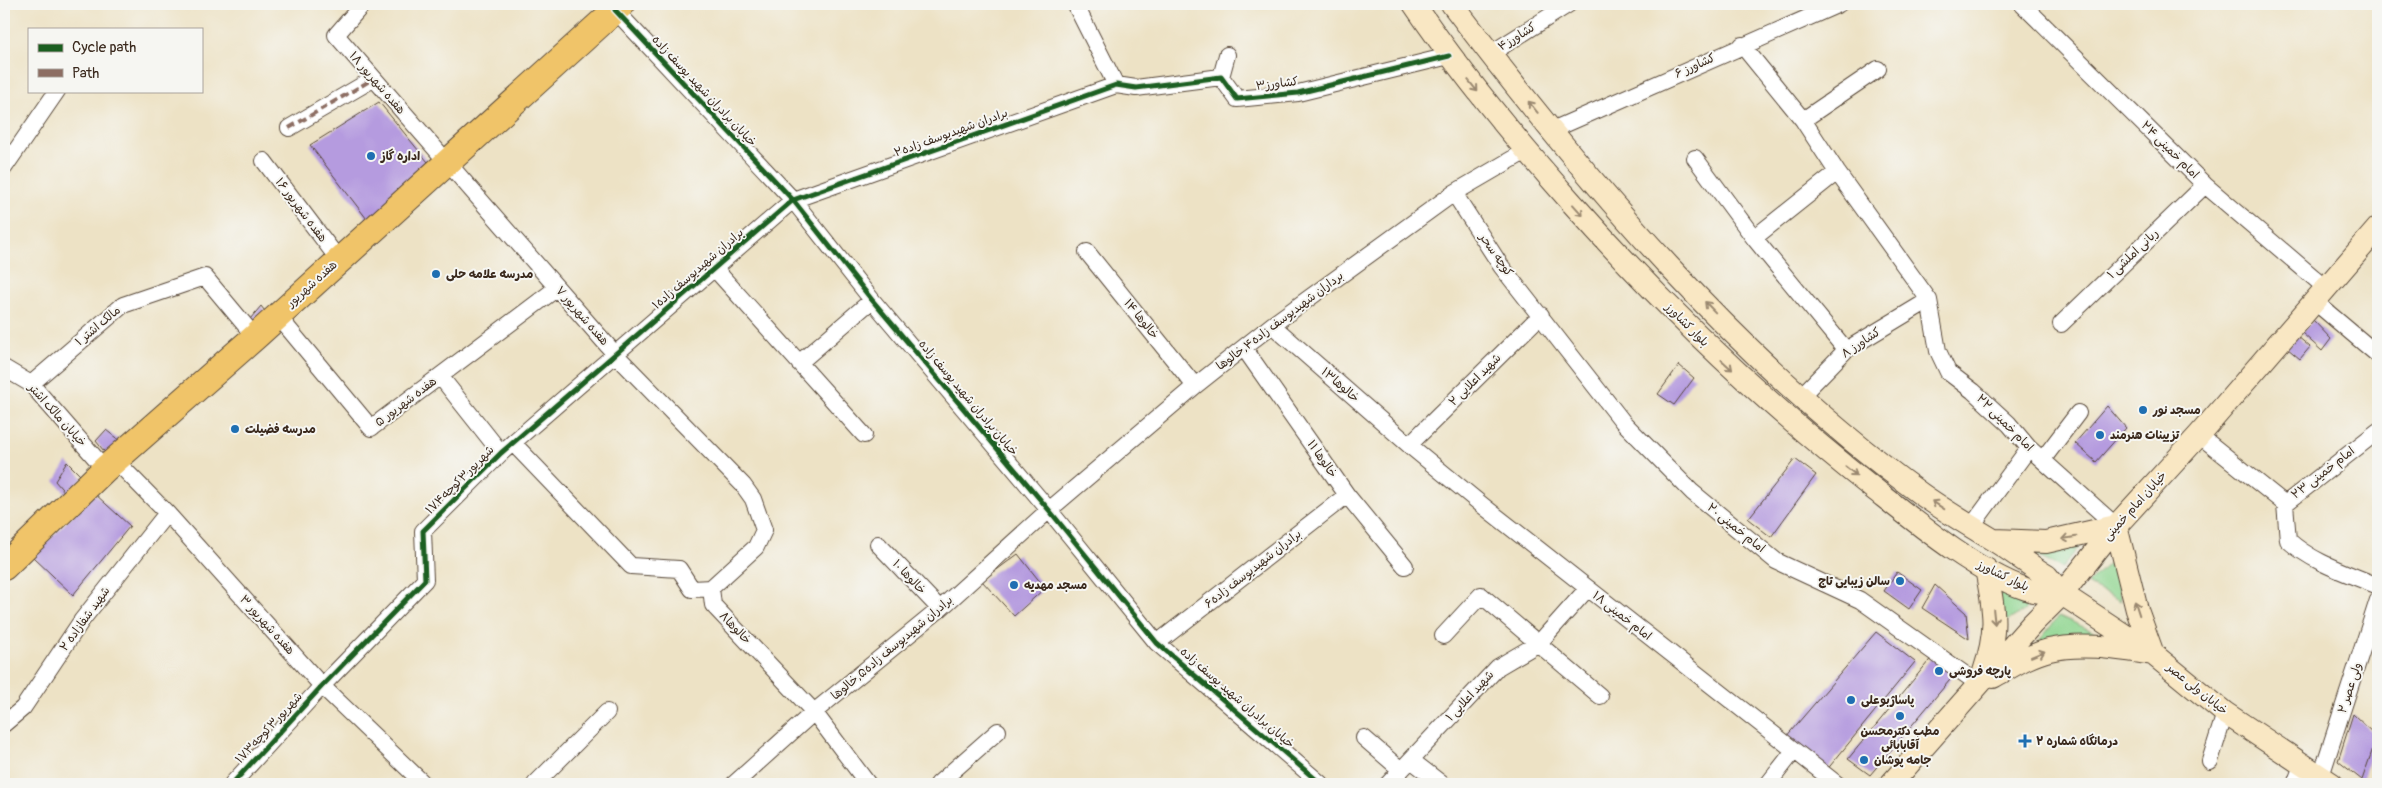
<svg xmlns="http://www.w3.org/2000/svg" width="2382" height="788" font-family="Pangolin,'Playpen Sans Arabic',sans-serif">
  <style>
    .green { fill: #8ed58f; stroke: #648056 }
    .building { fill: #b59bdf }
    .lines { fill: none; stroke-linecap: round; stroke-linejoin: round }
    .minor-casing { stroke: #564637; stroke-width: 18 }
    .secondary-casing { stroke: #564637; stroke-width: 24 }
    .primary-casing { stroke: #564637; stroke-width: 28 }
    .minor { stroke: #fff; stroke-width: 16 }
    .secondary { stroke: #f9e7c3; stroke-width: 22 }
    .primary { stroke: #f0c469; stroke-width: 26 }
    .quiet { stroke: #8d6e63; stroke-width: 4; stroke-dasharray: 8 4; stroke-linecap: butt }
    .cycleway-casing { stroke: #f6f6f2; stroke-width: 8 }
    .cycleway { stroke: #1b5e20; stroke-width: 5 }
    .oneway { stroke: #9a8870 }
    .poi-dot { fill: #1f6fb2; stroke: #f6f6f2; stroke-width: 2 }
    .labels { text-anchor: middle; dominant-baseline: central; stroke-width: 4; stroke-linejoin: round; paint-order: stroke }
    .street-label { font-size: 12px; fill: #3b2a1e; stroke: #f6f6f2 }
    .poi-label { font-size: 12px; font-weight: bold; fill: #3b2a1e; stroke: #f6f6f2; text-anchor: start }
  </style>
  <rect width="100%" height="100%" fill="#f6f6f2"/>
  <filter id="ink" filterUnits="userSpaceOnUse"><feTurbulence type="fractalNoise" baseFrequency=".02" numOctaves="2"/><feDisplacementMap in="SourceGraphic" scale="10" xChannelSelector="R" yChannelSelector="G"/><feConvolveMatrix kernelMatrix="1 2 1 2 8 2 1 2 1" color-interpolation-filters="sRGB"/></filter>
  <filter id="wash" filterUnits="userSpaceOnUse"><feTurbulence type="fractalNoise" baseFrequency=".0096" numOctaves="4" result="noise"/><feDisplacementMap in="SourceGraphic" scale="20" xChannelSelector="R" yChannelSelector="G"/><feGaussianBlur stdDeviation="1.12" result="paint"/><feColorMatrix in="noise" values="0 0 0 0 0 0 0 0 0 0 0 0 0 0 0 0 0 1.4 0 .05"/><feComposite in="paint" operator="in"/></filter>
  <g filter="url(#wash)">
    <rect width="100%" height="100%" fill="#ede2c5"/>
    <path class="green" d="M2085,540L2062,568L2026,551Z
      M2113,559L2121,601L2087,584Z
      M1998,586L2030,600L2024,611L2002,624Z
      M2059,616L2108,638L2039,641Z"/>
    <g id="blocks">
      <path class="building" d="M379,102L432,167L370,223L310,145Z
        M261,306L268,315L257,326L250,319Z
        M2313,320L2331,339L2322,351L2302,333Z
        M2297,336L2310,347L2300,359L2287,348Z
        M1679,365L1694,378L1674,405L1658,394Z
        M2107,406L2126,428L2096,462L2075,443Z
        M106,430L120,441L107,455L96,441Z
        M1795,459L1816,475L1771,537L1748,519Z
        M67,462L83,478L67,495L55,481Z
        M94,493L130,526L73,595L33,557Z
        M1018,554L1045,588L1014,616L982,581Z
        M1897,572L1922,590L1909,609L1884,591Z
        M1935,585L1966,613L1969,639L1922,608Z
        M1876,632L1915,662L1826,771L1785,738Z
        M1933,656L1955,674L1870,775L1848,759Z
        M2353,714L2377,737L2362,780L2338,761Z"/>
    </g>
  </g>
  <g filter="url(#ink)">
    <use href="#blocks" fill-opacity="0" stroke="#564637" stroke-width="1"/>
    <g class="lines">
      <g class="minor-casing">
        <path id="minor" d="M363,4L336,35L615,354L743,485L753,499L764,530L756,547L711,588L713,605L814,712L868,784
          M1075,4L1116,85
          M2022,4L2205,185L2326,288
          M615,10L793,200L872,300L1049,510L1157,643L1321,784
          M1742,45L1803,120L1837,172L1929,300L1938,351L1948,372L1973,391L2009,424L2029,448L2116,526
          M1490,54L1569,4
          M1221,77L1227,55
          M1803,120L1878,69
          M289,128L373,79
          M1552,130L1839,4
          M1695,158L1754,238L1846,350
          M264,161L339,260
          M4,168L57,91
          M1454,193L1501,266L1623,422L1692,492L1776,561L1860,600L1980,685
          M1754,238L1837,172
          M1087,252L1195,386
          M714,268L864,435
          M2314,301L2378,355
          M278,316L371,428L557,288
          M2061,324L2205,185
          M1272,325L1409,445L1482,505L1837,784
          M1244,348L1347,495L1405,566
          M799,363L872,300
          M4,368L31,384L105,469
          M440,376L501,453
          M31,384L123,305L205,277L255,337
          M1801,396L1846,350L1929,300
          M2199,435L2285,504L2378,431
          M513,443L631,566L679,569L692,589L711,588
          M1409,445L1541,315
          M2043,459L2078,413
          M115,460L167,513L322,686L424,784
          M2285,504L2288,540C2313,563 2347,573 2378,586
          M1971,527L2029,448
          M878,544L940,609
          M1443,636L1481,595L1600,696
          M1157,643L1347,495
          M4,724L23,708L82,620L167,513
          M1364,738L1401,770
          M1411,760L1442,784
          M2210,761L2225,713
          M2321,776L2378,600
          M232,784L322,686L425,580L423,531L501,453L793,200L1116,85L1136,88L1221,77L1237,99L1298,93L1449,56
          M535,784L607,712
          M734,784L814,712L940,609L1049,510L1195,386L1272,325L1454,193L1526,151
          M938,784L998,731
          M1388,784L1498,667L1539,643L1588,588
          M1768,784L1793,752
          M2295,784L2302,766"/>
      </g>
      <g class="secondary-casing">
        <path id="secondary" d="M1414,4C1462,75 1516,140 1572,203C1666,309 1763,402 1874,489C1917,523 1975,571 2026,589C2037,593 2050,593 2062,594
          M1452,4C1588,183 1738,361 1921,494C1945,511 1970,526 1995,541C2013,552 2029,565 2047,576L2062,594L2153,654L2225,713L2332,784
          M1983,675C1998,630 1995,614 1986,569
          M1993,677C2011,667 2029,655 2049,650C2083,642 2120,649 2153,654L2137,610L2116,526L2046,542L1995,540
          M1891,784L2032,624L2062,594L2116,526L2199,435L2378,228"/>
      </g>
      <g class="primary-casing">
        <path id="primary" d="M4,567L105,469L255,337L622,4"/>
      </g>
      <use href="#minor" class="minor"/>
      <use href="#secondary" class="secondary"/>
      <use href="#primary" class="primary"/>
      <path class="quiet" d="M289,128L373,79"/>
      <g class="cycleway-casing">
        <path id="cycleway" d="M615,10L793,200L872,300L1049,510L1157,643L1321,784
          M232,784L322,686L425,580L423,531L501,453L793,200L1116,85L1136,88L1221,77L1237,99L1298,93L1449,56"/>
      </g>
      <use href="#cycleway" class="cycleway"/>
    </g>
    <defs><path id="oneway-shaft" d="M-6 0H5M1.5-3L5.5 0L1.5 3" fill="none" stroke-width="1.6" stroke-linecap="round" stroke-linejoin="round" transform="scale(1.25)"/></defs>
    <g class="oneway">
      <use href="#oneway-shaft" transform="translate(1473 86) rotate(51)"/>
      <use href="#oneway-shaft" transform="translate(1533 107) rotate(-129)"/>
      <use href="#oneway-shaft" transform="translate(1578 210) rotate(48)"/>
      <use href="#oneway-shaft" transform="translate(1710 307) rotate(-134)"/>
      <use href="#oneway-shaft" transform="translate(1727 365) rotate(42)"/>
      <use href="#oneway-shaft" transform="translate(1851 471) rotate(38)"/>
      <use href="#oneway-shaft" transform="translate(1938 505) rotate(-147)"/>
      <use href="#oneway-shaft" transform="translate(2069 538) rotate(170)"/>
      <use href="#oneway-shaft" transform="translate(2137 608) rotate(-108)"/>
      <use href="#oneway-shaft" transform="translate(1994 617) rotate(84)"/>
      <use href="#oneway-shaft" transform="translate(2038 654) rotate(-22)"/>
    </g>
  </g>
  <g class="poi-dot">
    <circle cx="371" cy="156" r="5"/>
    <circle cx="436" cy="274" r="5"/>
    <circle cx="2143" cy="410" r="5"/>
    <circle cx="235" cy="429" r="5"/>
    <circle cx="2100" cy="435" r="5"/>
    <circle cx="1900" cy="581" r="5"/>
    <circle cx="1014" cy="585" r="5"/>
    <circle cx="1939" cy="671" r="5"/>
    <circle cx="1851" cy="700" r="5"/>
    <circle cx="1900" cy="716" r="5"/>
    <path d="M2022.5 733.5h5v5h5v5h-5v5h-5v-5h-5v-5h5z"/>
    <circle cx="1864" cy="760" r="5"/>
  </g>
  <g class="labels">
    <g class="street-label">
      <text transform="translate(1517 37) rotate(-32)">کشاورز۴</text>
      <text transform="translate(1695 66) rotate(-24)">کشاورز ۶</text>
      <text transform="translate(377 83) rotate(49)">هفده شهریور ۱۸</text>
      <text transform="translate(1277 84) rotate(-7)">کشاورز۳</text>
      <text transform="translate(704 91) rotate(47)">خیابان برادران شهید یوسف زاده</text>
      <text transform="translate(951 133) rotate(-20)">برادران شهیدیوسف زاده۲</text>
      <text transform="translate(2170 150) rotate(45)">امام خمینی ۲۴</text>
      <text transform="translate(301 210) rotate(53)">هفده شهریور ۱۶</text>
      <text transform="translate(2133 254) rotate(-44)">ربانی املشی ۱</text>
      <text transform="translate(1496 255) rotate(55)">کوچه سحر</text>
      <text transform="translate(698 269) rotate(-41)">برادران شهیدیوسف زاده۱</text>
      <text transform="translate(312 284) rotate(-42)">هفده شهریور</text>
      <text transform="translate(582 316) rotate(49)">هفده شهریور ۷</text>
      <text transform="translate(1141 319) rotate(51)">خالوها ۱۴</text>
      <text transform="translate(1280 321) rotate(-37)">برداران شهیدیوسف زاده۴,خالوها</text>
      <text transform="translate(1687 325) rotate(45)">بلوار کشاورز</text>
      <text transform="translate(98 326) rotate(-40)">مالک اشتر ۱</text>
      <text transform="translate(1861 343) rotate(-34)">کشاورز ۸</text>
      <text transform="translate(1475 380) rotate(-45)">شهید اعلایی ۲</text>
      <text transform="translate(1340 385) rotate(41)">خالوها۱۳</text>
      <text transform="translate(968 398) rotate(50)">خیابان برادران شهید یوسف زاده</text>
      <text transform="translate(406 402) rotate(-37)">هفده شهریور ۵</text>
      <text transform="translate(57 415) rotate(48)">خیابان مالک اشتر</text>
      <text transform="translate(2005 423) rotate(45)">امام خمینی ۲۲</text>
      <text transform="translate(1322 459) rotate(55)">خالوها ۱۱</text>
      <text transform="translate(2323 473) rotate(-38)">امام خمینی ۲۳</text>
      <text transform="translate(460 480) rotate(-45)">۱۷شهریور۳کوچه۴</text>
      <text transform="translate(2135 506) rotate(-48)">خیابان امام خمینی</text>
      <text transform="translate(1736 528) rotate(39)">امام خمینی ۲۰</text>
      <text transform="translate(1253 569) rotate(-38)">برادران شهیدیوسف زاده۶</text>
      <text transform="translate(2003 576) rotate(26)">بلوار کشاورز</text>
      <text transform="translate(909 577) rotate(47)">خالوها ۱۰</text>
      <text transform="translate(1622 616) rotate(38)">امام خمینی ۱۸</text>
      <text transform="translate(85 619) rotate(-54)">شهید شفازاده ۲</text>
      <text transform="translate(267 625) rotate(48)">هفده شهریور ۳</text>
      <text transform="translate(735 628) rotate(46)">خالوها۸</text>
      <text transform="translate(892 648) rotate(-40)">برادران شهیدیوسف زاده۵,خالوها</text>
      <text transform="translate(2350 688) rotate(-72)">ولی عصر ۲</text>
      <text transform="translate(2197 689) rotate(39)">خیابان ولی عصر</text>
      <text transform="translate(1470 696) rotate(-47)">شهید اعلایی ۱</text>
      <text transform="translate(1237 698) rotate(41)">خیابان برادران شهید یوسف زاده</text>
      <text transform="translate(269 728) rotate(-47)">۱۷شهریور۳کوچه۳</text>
    </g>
    <g class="poi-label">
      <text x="381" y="156">اداره گاز</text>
      <text x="446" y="274">مدرسه علامه حلی</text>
      <text x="2153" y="410">مسجد نور</text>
      <text x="245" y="429">مدرسه فضیلت</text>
      <text x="2110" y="435">تزیینات هنرمند</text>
      <text x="1890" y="581" text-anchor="end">سالن زیبایی تاج</text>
      <text x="1024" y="585">مسجد مهدیه</text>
      <text x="1949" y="671">پارچه فروشی</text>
      <text x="1861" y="700">پاساژبوعلی</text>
      <text x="1900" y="731" text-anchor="middle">مطب دکترمحسن<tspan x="1900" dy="14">آقابابائی</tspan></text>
      <text x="2036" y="741">درمانگاه شماره ۲</text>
      <text x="1874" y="760">جامه پوشان</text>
    </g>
  </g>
  <rect width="2382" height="788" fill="none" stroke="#f6f6f2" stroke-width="20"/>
  <rect x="28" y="28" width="175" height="65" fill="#f6f6f2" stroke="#aba49d"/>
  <rect x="38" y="44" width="25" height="8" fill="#1b5e20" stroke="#aba49d"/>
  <text x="72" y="52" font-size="15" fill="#3b2a1e">Cycle path</text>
  <rect x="38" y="69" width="25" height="8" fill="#8d6e63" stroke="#aba49d"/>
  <text x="72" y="78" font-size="15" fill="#3b2a1e">Path</text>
</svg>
